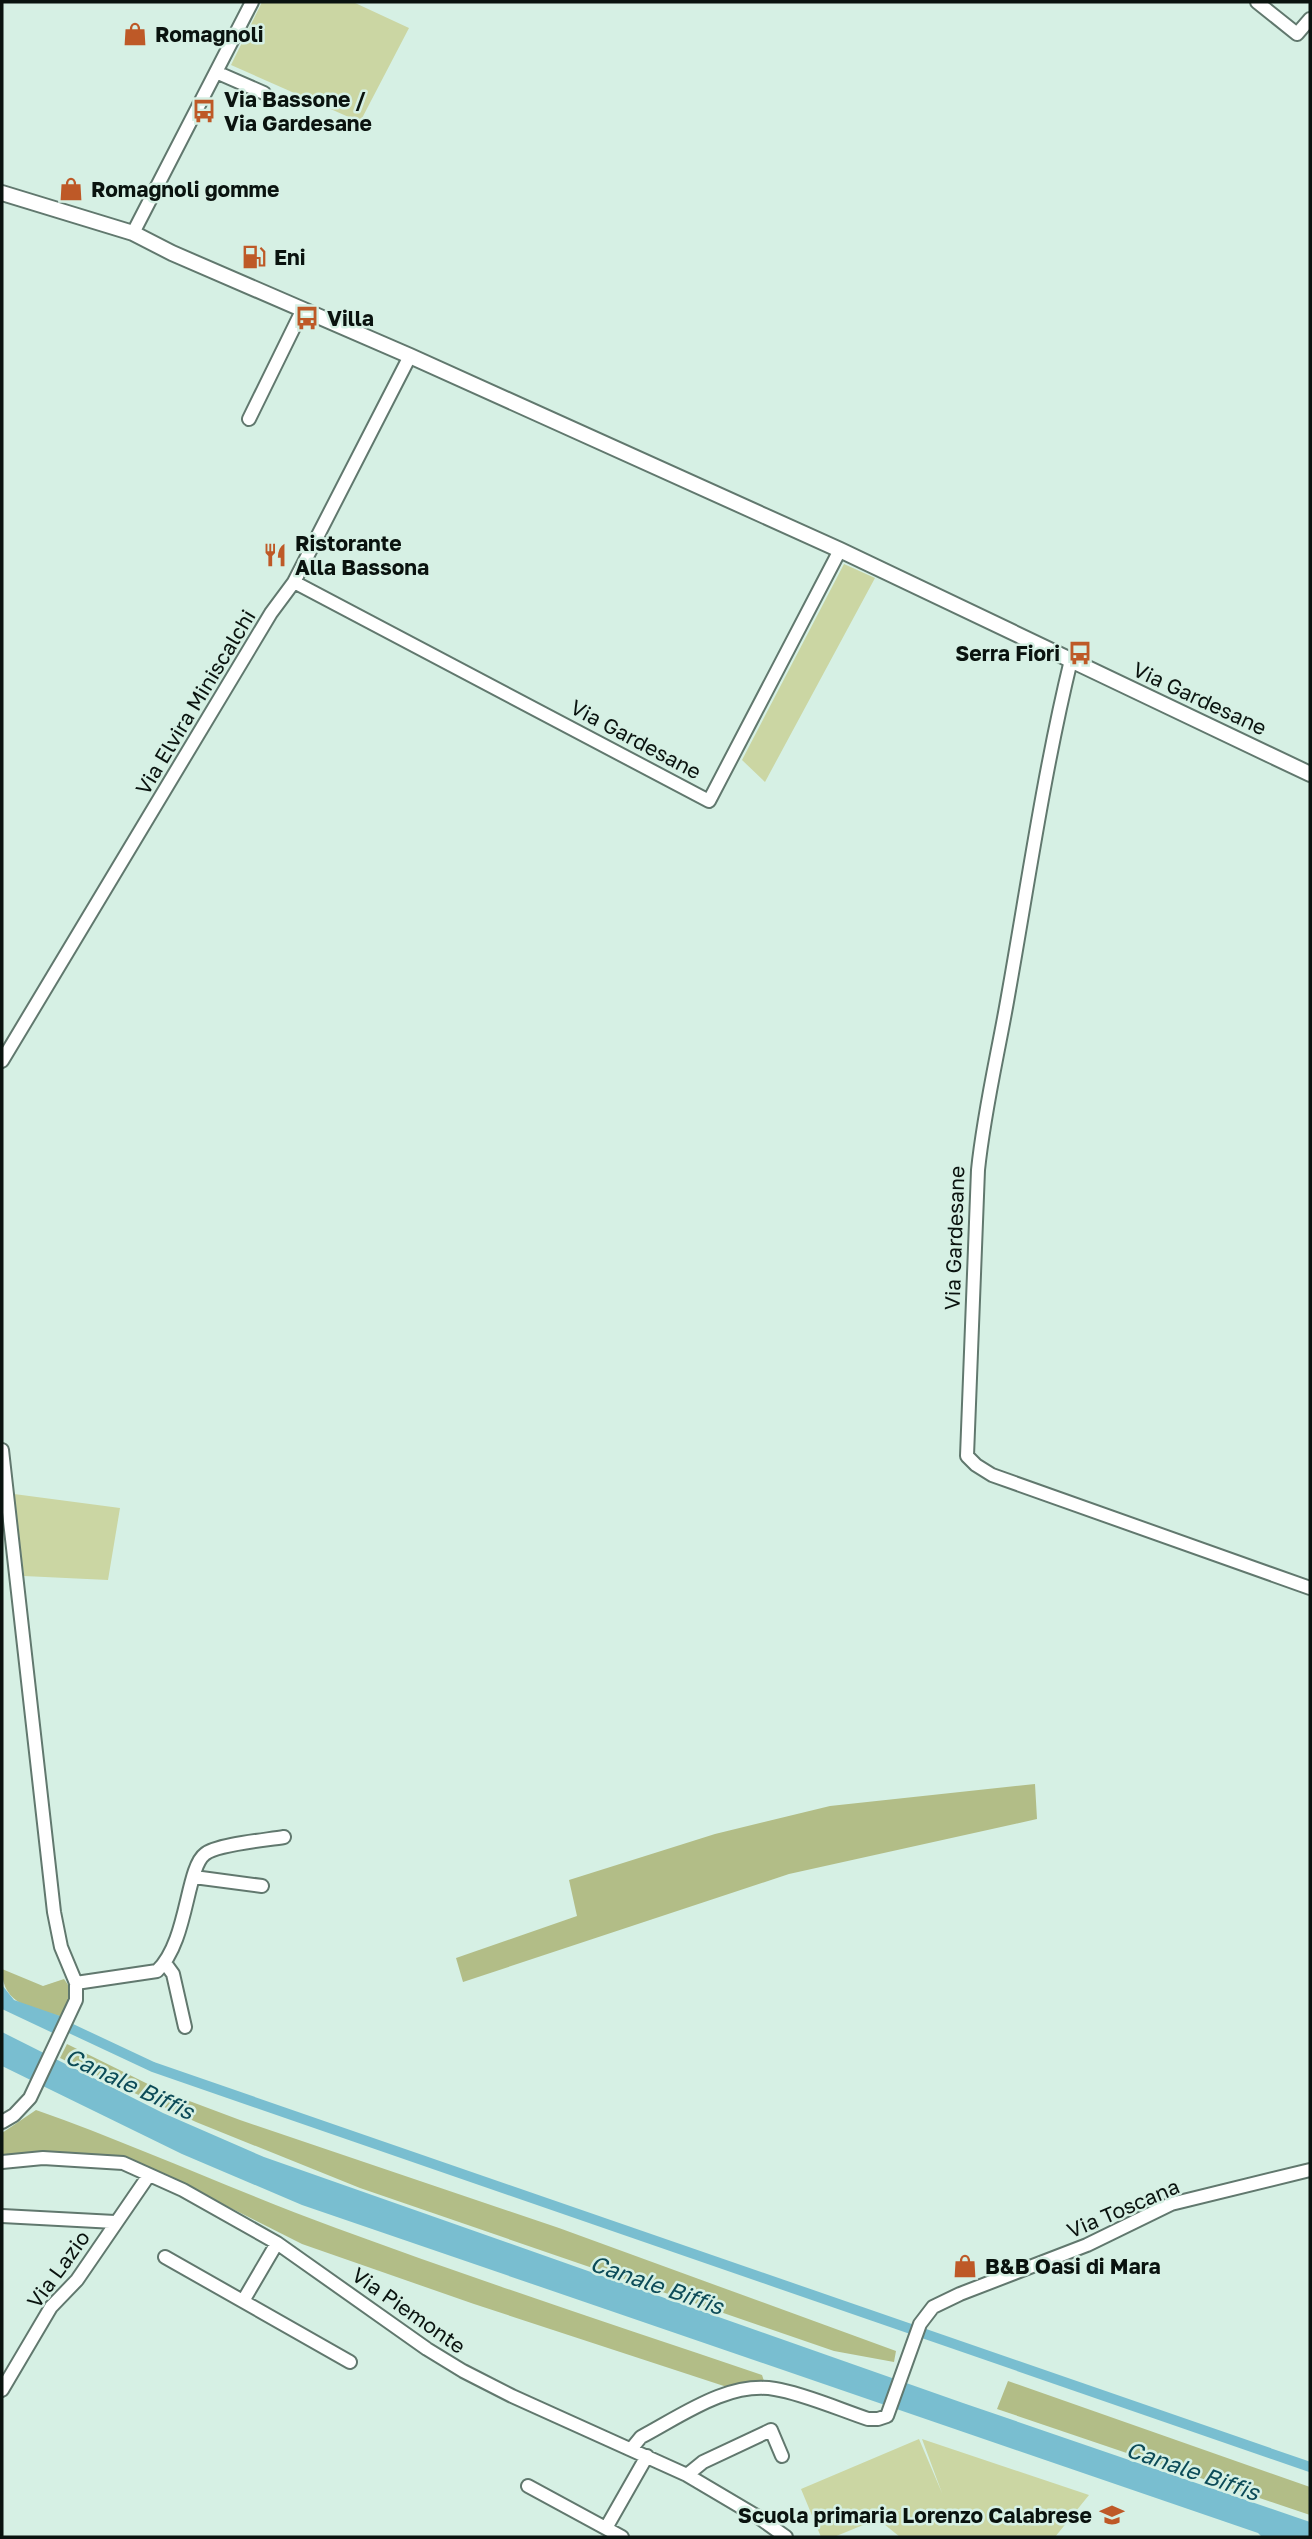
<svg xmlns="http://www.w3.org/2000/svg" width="1312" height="2539" font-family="'Golos Text',sans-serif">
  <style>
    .green { fill: #cbd6a3 }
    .forest { fill: #b2bd87 }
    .water { fill: #79bed0 }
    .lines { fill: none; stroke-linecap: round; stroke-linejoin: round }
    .canal { stroke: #79bed0; stroke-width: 10 }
    .minor-casing { stroke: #61786e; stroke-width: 16 }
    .major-casing { stroke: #61786e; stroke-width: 18 }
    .minor { stroke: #fff; stroke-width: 12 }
    .major { stroke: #fff; stroke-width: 14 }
    .labels { text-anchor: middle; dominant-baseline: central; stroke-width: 5; stroke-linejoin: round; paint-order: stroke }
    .poi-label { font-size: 21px; font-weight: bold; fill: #0a130f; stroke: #d6f0e4; text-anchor: start }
    .street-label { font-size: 21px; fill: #0a130f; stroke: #d6f0e4 }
    .water-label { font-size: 23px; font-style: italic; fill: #0c4b58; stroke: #d6f0e4 }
  </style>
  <rect width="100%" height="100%" fill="#d6f0e4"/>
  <path class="green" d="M262,2H353L409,28L360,122L231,65Z
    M844,564L875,578L765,782L742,760Z
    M14,1494L120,1508L108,1580L24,1576Z
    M919,2439L942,2493L922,2439L1089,2495L1055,2537H900L879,2520L907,2507L834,2537H821L801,2489Z"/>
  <path class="forest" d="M1035,1784L1037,1819L789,1874L463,1982L456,1958L577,1916L569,1880L715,1834L830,1806Z
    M2,1969L43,1986L64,1979L71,1989L63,2017C33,2008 2,2006 2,1969Z
    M67,2044L160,2090L240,2120L559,2228L896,2351L894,2362L834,2351L360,2188L196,2122L60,2058Z
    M36,2110C138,2146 235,2191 336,2228C477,2280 620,2327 762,2375L764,2381L730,2388L474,2304L302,2244L181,2183L123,2159H2V2133Z
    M1008,2381L1310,2487V2515L997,2409Z"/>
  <path class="water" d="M2,1985L14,2000L63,2017L55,2034L2,2009Z
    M2,2032L163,2113L264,2157L963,2403L1310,2522V2537H1262L1258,2533L302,2205L182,2154L2,2066Z"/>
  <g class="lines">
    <path class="canal" d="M57,2022L153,2067L1310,2467"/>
    <g class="minor-casing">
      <path id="minor" d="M1257,2L1297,34L1310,19
        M216,72L264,93
        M133,233L252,2
        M249,419L302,311
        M294,582L709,801L840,550
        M1071,660C1044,771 1028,884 1008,996C998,1054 984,1111 978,1170L967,1456L976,1465L992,1475L1310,1588
        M2,1061L271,613L294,582L410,356
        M2,1450L54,1912L61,1947L76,1983V2000L30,2098L14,2115L2,2122
        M194,1877L262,1886
        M165,1963L173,1974L185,2027
        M76,1983L157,1971C188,1942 186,1868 205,1854C217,1844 267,1840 284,1837
        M2,2162L43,2158L123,2163L183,2190L277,2243L427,2349L463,2371L512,2396L687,2475L758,2517L786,2537
        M2,2216L115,2222
        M165,2257L350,2362
        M243,2301L277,2243
        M2,2390L51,2307L77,2280L149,2175
        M632,2448L641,2437C681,2416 728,2381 775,2389C802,2393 841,2410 868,2419H878L887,2416L920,2324L933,2307L960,2294L1087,2245L1171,2204L1310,2170
        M687,2475L703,2462L771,2430L782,2456
        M528,2486L622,2537
        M606,2528L647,2456"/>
    </g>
    <g class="major-casing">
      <path id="major" d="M2,193L133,233L172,253L410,356L840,550L1310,774"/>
    </g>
    <use href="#minor" class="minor"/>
    <use href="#major" class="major"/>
  </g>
  <defs>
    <g id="shop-bare" transform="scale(1.89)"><path d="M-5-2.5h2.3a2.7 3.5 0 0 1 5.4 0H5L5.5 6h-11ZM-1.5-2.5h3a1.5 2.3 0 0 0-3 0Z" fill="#be5927" stroke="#d6f0e4" stroke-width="2.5" paint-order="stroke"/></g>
    <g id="bus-bare" transform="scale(1.89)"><path d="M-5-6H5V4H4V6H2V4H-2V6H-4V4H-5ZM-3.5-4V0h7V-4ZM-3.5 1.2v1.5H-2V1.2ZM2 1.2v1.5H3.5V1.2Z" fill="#be5927" stroke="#d6f0e4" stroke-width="2.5" paint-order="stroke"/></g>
    <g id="fuel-bare" transform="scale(1.89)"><path d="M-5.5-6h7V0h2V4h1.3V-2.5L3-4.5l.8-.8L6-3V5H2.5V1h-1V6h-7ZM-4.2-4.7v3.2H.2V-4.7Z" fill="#be5927" stroke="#d6f0e4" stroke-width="2.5" paint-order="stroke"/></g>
    <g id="restaurant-bare" transform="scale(1.89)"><path d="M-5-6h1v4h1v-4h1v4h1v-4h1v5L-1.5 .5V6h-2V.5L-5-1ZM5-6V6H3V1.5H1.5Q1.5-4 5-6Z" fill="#be5927" stroke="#d6f0e4" stroke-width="2.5" paint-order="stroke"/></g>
    <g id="school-bare" transform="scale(1.89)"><path d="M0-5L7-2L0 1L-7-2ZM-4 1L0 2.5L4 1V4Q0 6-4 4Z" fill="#be5927" stroke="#d6f0e4" stroke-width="2.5" paint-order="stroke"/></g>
  </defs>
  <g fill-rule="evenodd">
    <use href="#shop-bare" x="135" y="34"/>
    <use href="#bus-bare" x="204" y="111"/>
    <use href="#shop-bare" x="71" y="189"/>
    <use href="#fuel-bare" x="254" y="257"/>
    <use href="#bus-bare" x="307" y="318"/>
    <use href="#restaurant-bare" x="275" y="555"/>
    <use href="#bus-bare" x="1080" y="653"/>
    <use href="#shop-bare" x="965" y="2266"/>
    <use href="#school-bare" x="1112" y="2515"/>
  </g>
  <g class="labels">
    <g class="poi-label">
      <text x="155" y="34">Romagnoli</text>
      <text x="224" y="99">Via Bassone /<tspan x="224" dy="24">Via Gardesane</tspan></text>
      <text x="91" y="189">Romagnoli gomme</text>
      <text x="274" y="257">Eni</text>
      <text x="327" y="318">Villa</text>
      <text x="295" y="543">Ristorante<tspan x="295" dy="24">Alla Bassona</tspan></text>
      <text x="1060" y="653" text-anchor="end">Serra Fiori</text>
      <text x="985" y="2266">B&amp;B Oasi di Mara</text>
      <text x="1092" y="2515" text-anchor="end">Scuola primaria Lorenzo Calabrese</text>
    </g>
    <g class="street-label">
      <text transform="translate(1200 698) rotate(25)">Via Gardesane</text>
      <text transform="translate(195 702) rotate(-59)">Via Elvira Miniscalchi</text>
      <text transform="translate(636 739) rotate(28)">Via Gardesane</text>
      <text transform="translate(954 1238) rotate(-88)">Via Gardesane</text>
      <text transform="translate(1123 2208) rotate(-23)">Via Toscana</text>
      <text transform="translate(58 2269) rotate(-54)">Via Lazio</text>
      <text transform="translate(409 2310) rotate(35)">Via Piemonte</text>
    </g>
    <g class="water-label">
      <text transform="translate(130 2083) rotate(25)">Canale Biffis</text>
      <text transform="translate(657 2284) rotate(19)">Canale Biffis</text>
      <text transform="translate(1193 2470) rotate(19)">Canale Biffis</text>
    </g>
  </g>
  <rect width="1312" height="2539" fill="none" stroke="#0a130f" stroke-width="7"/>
</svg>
